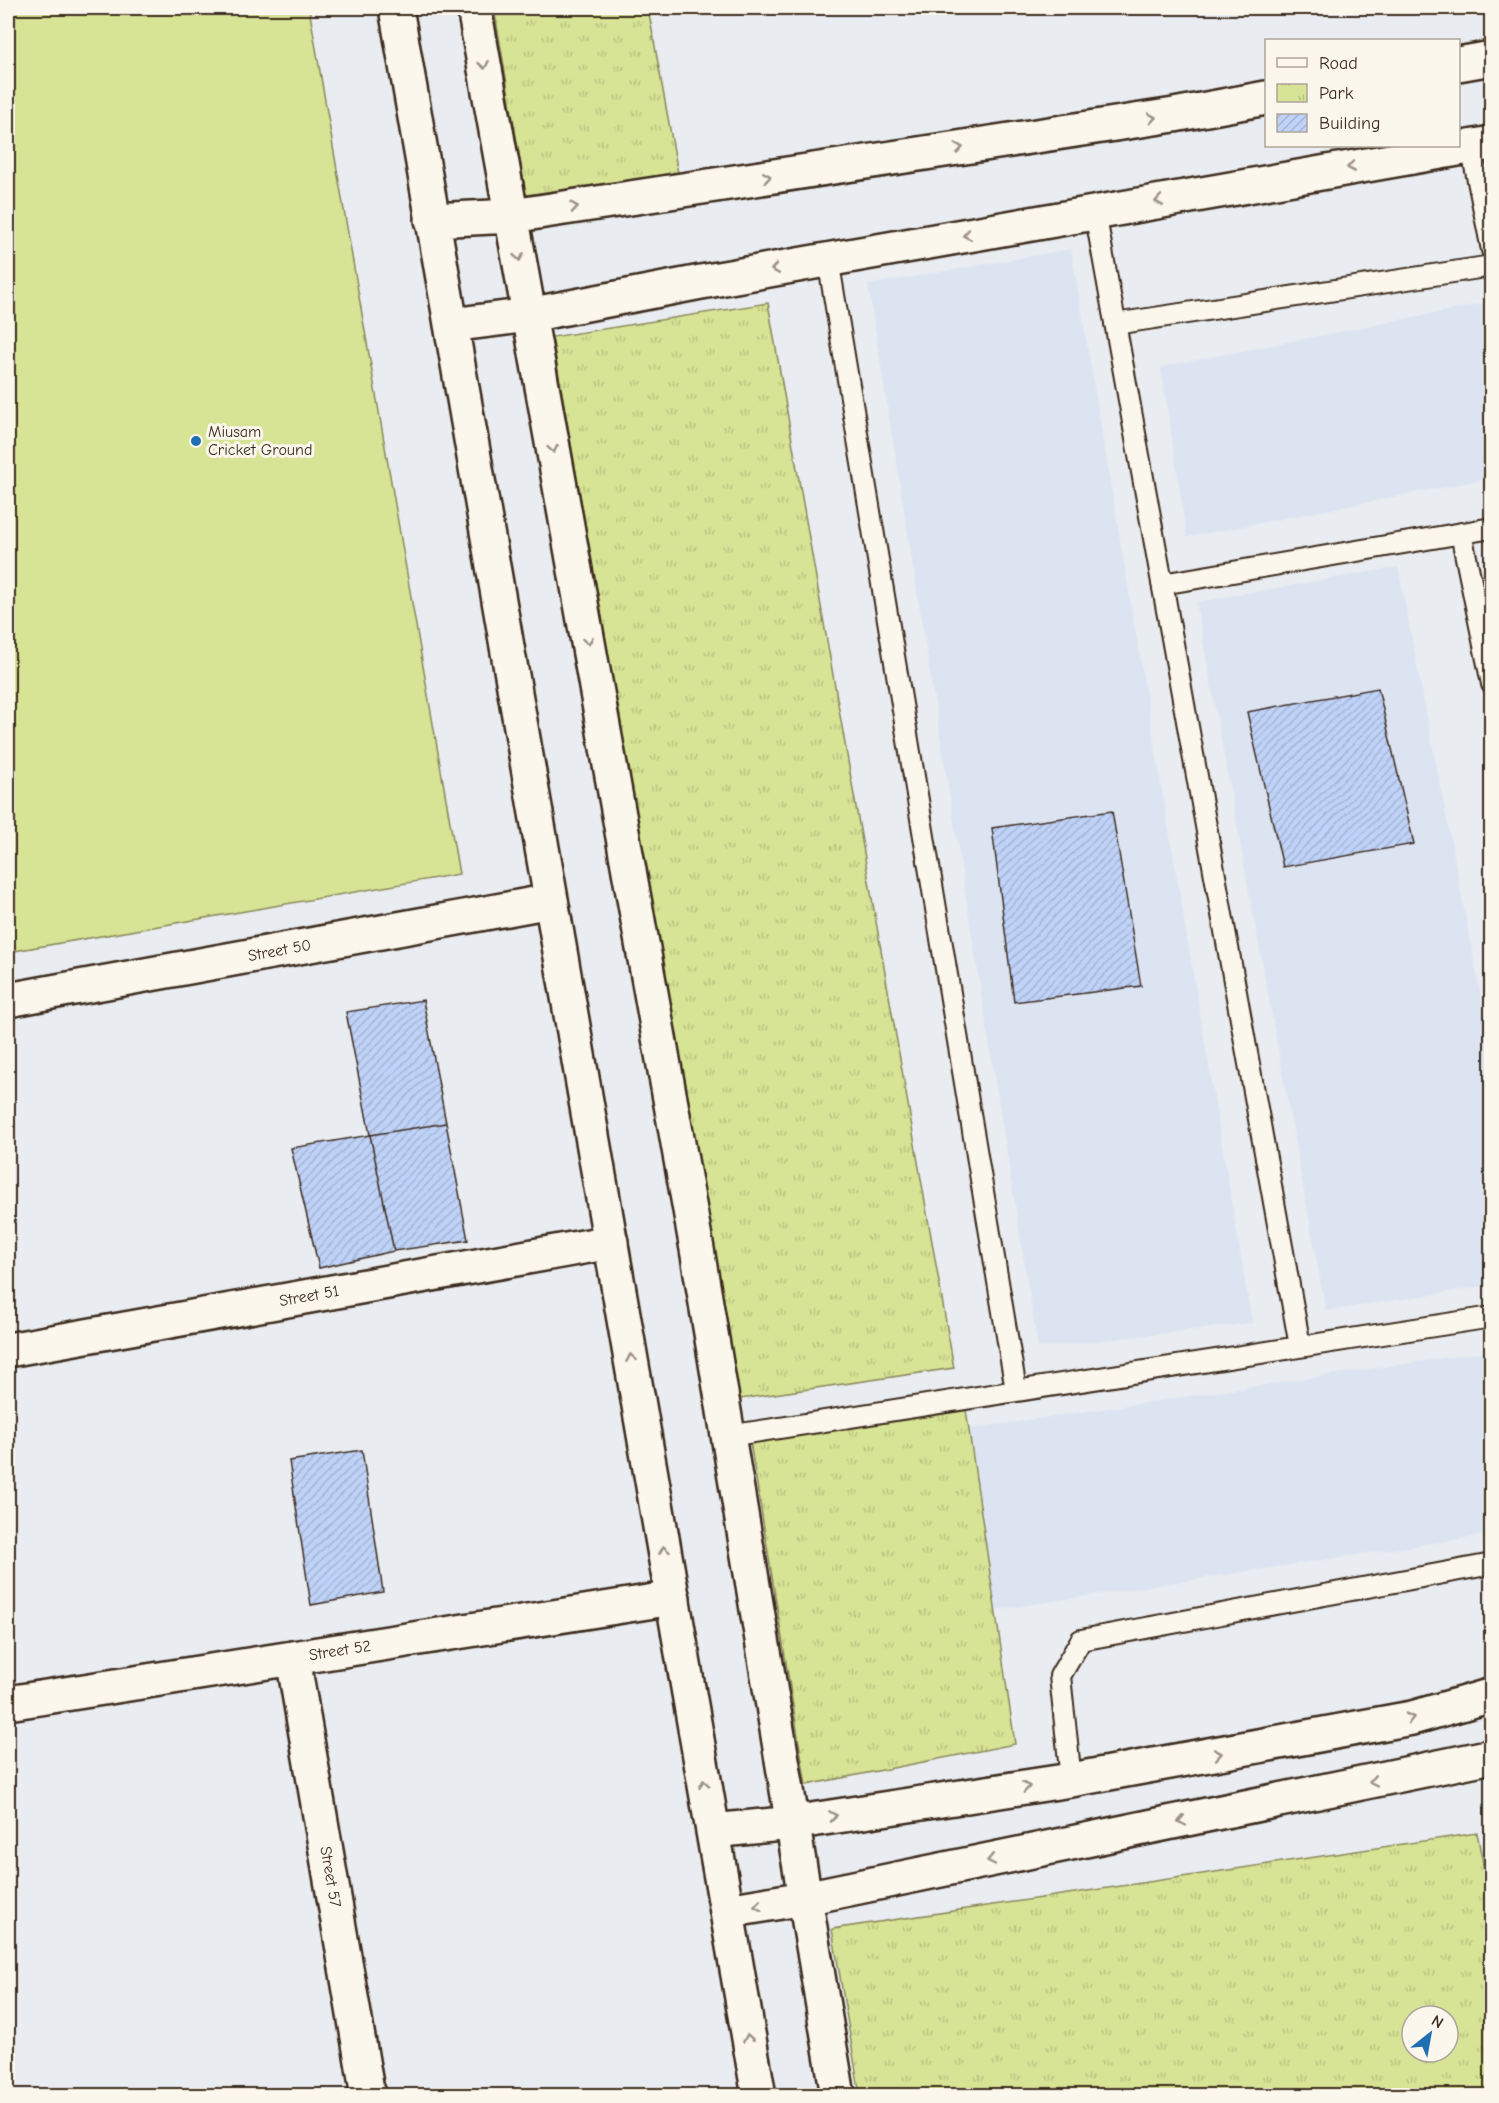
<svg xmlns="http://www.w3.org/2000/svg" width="1499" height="2103" font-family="'Comic Neue',sans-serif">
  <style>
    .built { fill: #dce4f2 }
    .green { fill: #d7e395; stroke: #89865a; stroke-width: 1.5 }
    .park { fill: url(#park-tufts); stroke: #89865a; stroke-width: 1.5; fill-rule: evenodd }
    .building { fill: url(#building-hatch); stroke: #3b2a1e; stroke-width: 1.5 }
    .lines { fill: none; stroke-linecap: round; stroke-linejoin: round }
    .lane-casing { stroke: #3b2a1e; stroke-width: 24 }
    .street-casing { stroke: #3b2a1e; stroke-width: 38 }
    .secondary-casing { stroke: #3b2a1e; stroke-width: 38 }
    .lane { stroke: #fbf7ec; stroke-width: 20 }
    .street { stroke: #fbf7ec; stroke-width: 33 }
    .secondary { stroke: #fbf7ec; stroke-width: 33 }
    .oneway { stroke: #9b9085 }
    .poi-dot { fill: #1f6fb2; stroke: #fbf7ec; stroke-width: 2 }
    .labels { text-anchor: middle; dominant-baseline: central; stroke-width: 6; stroke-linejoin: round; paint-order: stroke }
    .poi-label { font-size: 16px; fill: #3b2a1e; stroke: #fbf7ec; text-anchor: start }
    .street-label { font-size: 16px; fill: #3b2a1e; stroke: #fbf7ec }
  </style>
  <defs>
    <pattern id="park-tufts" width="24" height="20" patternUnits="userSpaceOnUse" patternTransform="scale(1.5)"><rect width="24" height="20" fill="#d7e395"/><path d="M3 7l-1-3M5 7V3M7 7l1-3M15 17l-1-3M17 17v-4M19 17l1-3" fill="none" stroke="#b9c380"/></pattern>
    <pattern id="building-hatch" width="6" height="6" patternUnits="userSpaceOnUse" patternTransform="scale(1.5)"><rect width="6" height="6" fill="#bfd2f8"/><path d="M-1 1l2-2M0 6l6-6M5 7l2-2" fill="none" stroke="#a5b4d4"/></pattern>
  </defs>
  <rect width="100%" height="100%" fill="#e9ecf0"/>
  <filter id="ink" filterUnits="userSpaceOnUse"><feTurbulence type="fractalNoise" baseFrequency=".0167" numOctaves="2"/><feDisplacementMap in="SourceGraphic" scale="12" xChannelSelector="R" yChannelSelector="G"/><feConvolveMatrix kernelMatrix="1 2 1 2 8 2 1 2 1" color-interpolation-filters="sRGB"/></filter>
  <g filter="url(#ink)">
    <path class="built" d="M1071,249L1252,1323L1038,1348L868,285Z
      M1491,302V478L1187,537L1161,367Z
      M1398,567L1491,1049V1285L1326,1311L1196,602Z
      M1491,1351V1534L995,1610L969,1429Z"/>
    <path class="green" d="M8,8H309L459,874L8,952Z"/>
    <path class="park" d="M494,8H648L678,173L526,195Z
      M768,303L954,1368L740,1399L552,337Z
      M966,1410L1015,1744L806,1785L750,1442Z
      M1477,1833L1491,1904V2095H860L832,1929ZM1412,2016H1448V2052H1412Z"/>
    <path class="building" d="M1378,688L1414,844L1283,867L1247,712Z
      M1112,811L1141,986L1014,1002L992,828Z
      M423,1000L446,1123L370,1135L346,1012Z
      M446,1123L468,1240L394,1251L370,1135Z
      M370,1135L394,1251L319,1268L291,1148Z
      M362,1450L383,1592L311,1605L289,1461Z"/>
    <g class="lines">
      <g class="lane-casing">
        <path id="lane" d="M1471,146L1492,250
          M1095,212L1300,1346
          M828,259L1016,1390
          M1115,324L1492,266
          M1461,533L1492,684
          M1162,584L1492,528
          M728,1436L1492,1317
          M1071,1780L1060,1676L1081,1640L1492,1564"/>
      </g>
      <g class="street-casing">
        <g id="street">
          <path id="s1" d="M8,1000L551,901"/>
          <path id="s2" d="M8,1350L611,1242"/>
          <path id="s3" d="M293,1658L368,2096"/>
          <path id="s4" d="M8,1703L673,1598"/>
        </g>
      </g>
      <g class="secondary-casing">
        <path id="secondary" d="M396,8L759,2096
          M474,8L697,1249L838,2096
          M1458,64L1492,58
          M432,220L512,216L1174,115L1266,98
          M451,325L529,315L701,282L1492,143
          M713,1831L792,1823L1071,1780L1412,1718L1492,1695
          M727,1911L805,1898L1492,1756"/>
      </g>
      <use href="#lane" class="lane"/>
      <use href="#street" class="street"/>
      <use href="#secondary" class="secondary"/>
    </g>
    <defs><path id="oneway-chevron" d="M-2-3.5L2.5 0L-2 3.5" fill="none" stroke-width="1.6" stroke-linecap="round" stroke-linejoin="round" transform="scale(1.5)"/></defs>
    <g class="oneway">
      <use href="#oneway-chevron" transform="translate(484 65) rotate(80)"/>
      <use href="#oneway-chevron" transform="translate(1152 118) rotate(-9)"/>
      <use href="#oneway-chevron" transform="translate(959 148) rotate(-9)"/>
      <use href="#oneway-chevron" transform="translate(1351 167) rotate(170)"/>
      <use href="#oneway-chevron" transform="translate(767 177) rotate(-9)"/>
      <use href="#oneway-chevron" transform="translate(1159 201) rotate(170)"/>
      <use href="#oneway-chevron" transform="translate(574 207) rotate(-9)"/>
      <use href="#oneway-chevron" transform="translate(967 235) rotate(170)"/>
      <use href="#oneway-chevron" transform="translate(519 257) rotate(80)"/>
      <use href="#oneway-chevron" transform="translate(775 269) rotate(170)"/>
      <use href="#oneway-chevron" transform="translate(553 449) rotate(80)"/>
      <use href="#oneway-chevron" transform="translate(588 641) rotate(80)"/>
      <use href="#oneway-chevron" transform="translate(631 1358) rotate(-100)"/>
      <use href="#oneway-chevron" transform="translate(664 1550) rotate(-100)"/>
      <use href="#oneway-chevron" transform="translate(1410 1718) rotate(-13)"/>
      <use href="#oneway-chevron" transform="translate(1218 1754) rotate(-10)"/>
      <use href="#oneway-chevron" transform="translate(1373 1781) rotate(168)"/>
      <use href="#oneway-chevron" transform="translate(704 1784) rotate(-100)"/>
      <use href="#oneway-chevron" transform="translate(1026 1787) rotate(-9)"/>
      <use href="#oneway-chevron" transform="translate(833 1816) rotate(-9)"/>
      <use href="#oneway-chevron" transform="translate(1182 1821) rotate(168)"/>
      <use href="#oneway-chevron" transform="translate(991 1860) rotate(168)"/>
      <use href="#oneway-chevron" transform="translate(758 1906) rotate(171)"/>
      <use href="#oneway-chevron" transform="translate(748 2038) rotate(-100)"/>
    </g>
  </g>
  <circle class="poi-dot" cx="196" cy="441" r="6"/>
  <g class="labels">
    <g class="poi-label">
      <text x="208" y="432">Miusam<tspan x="208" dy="18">Cricket Ground</tspan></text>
    </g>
    <g class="street-label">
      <text stroke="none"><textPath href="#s1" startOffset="276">Street 50</textPath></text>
      <text stroke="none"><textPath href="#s2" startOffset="306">Street 51</textPath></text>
      <text stroke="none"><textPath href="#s4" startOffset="336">Street 52</textPath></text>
      <text stroke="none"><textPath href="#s3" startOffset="222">Street 57</textPath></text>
    </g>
  </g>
  <rect width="1499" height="2103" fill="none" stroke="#fbf7ec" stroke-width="30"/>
  <rect x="15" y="15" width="1469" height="2073" fill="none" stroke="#3b2a1e" stroke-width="2" filter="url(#ink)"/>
  <rect x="1265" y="39" width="195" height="108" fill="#fbf7ec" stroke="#aea59a" stroke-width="1.5"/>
  <rect x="1277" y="58" width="30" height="9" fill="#fbf7ec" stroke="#aea59a" stroke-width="1.5"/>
  <text x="1319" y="69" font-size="18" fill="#3b2a1e">Road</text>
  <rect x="1277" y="84" width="30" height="18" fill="url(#park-tufts)" stroke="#aea59a" stroke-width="1.5"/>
  <text x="1319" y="99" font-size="18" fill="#3b2a1e">Park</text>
  <rect x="1277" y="114" width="30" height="18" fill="url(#building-hatch)" stroke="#aea59a" stroke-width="1.5"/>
  <text x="1319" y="129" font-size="18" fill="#3b2a1e">Building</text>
  <g transform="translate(1430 2034) rotate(31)"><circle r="28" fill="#fbf7ec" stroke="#aea59a" stroke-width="1.5"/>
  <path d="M0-4.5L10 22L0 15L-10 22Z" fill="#1f6fb2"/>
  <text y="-9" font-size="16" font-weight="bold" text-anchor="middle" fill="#3b2a1e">N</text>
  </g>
</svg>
